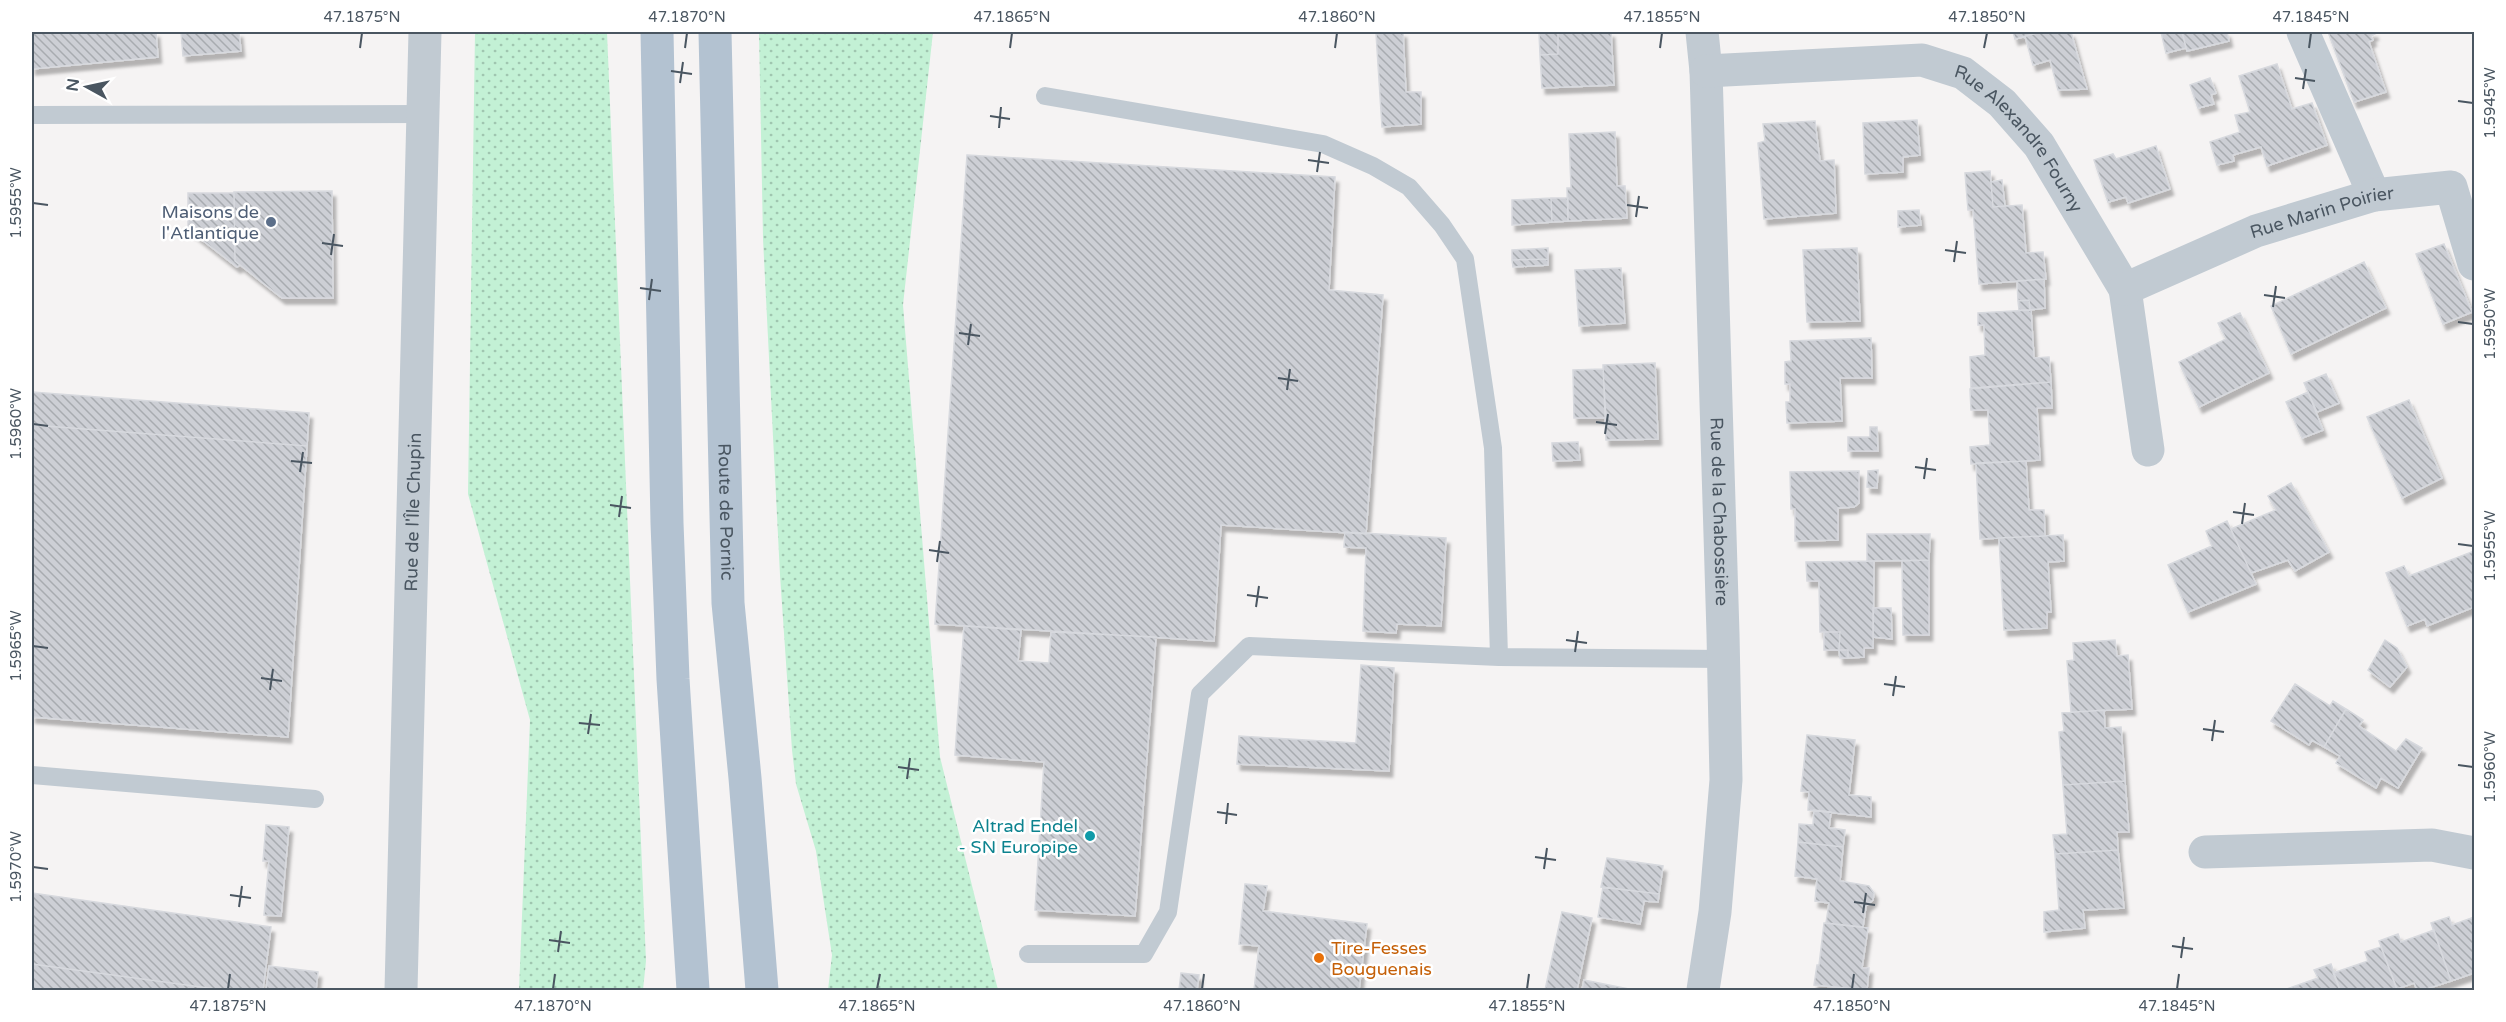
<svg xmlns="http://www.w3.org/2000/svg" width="2506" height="1022" font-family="'Varela Round',sans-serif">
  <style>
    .grass { fill: url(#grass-dots) }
    .building { fill: url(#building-back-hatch); stroke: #d7d9de; stroke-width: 1.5; filter: url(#shadow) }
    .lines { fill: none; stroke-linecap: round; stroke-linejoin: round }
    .lane { stroke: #c1cad2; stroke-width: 18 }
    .street { stroke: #c1cad2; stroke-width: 33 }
    .primary { stroke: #b3c2d1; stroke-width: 33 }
    .ticks { fill: none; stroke: #4a5661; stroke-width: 2 }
    .service-dot { fill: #5c6f8a; stroke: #fff; stroke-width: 2 }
    .culture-dot { fill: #0f9aa8; stroke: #fff; stroke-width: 2 }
    .food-dot { fill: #e8710a; stroke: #fff; stroke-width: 2 }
    .labels { text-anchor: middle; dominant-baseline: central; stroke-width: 5; stroke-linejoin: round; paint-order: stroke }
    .street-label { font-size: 18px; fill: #4a5661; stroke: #fff }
    .service-label { font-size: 18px; fill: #4e5e75; stroke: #fff; text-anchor: end }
    .culture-label { font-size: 18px; fill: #0d838f; stroke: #fff; text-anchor: end }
    .food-label { font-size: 18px; fill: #c56008; stroke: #fff; text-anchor: start }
    .neatline { fill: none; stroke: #4a5661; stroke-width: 2 }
    .ticks-label { font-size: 15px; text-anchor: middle; fill: #4a5661 }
  </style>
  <defs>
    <pattern id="grass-dots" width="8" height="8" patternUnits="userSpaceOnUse" patternTransform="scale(1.5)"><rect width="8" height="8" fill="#c3f1d5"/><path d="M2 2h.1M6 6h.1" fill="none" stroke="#a0c6b0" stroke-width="1.8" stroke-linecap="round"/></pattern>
    <pattern id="building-back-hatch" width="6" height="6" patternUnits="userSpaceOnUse" patternTransform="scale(1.5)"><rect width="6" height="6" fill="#cdcfd5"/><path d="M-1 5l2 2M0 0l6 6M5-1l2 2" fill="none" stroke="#a8abb0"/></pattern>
    <filter id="shadow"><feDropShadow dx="3.5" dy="6" stdDeviation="1.5" flood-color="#0004"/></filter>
  </defs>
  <rect width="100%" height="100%" fill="#f5f3f3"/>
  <path class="grass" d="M475,32H607L646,961L643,990H519L530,720L468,494Z
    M759,32H933L903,305L940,757L998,990H828L832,955L816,851L796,784L792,750L780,575L763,239Z"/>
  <path class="building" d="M32,32H156L158,57L32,69Z
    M181,32H239L241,51L183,56Z
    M1403,32L1406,92H1421V124L1382,127L1376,33Z
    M1539,32H1558V54L1540,55Z
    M1558,32H1611L1614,85L1542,88L1540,55L1558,54Z
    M2013,32H2041L2015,39Z
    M2041,32H2071L2087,89L2058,90L2050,60L2033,65L2025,36Z
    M2161,32H2182L2186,48L2166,53Z
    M2182,32H2227L2229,41L2187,51Z
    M2328,32H2374L2375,34L2371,36L2373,40L2369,42L2386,92L2354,102Z
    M2277,64L2292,109L2312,103L2327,145L2267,166L2261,147L2233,155L2234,161L2217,165L2210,142L2240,132L2235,115L2250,112L2239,76Z
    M2210,78L2216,93L2211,95L2214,104L2198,108L2190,85Z
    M1917,120L1920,155L1903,157V172L1865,174L1863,123Z
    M1815,121L1820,161L1834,160L1836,213L1764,219L1758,143L1765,141L1763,124Z
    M1615,132L1617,186H1625L1627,218L1568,221L1567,188H1571L1569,134Z
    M2156,146L2170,189L2128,203L2126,197L2108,202L2094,160L2113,154L2116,159Z
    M967,155L1335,177L1329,290L1383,295L1366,534L1221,525L1214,641L935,624Z
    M1990,171L1993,207L2022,205L2026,253L2043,252L2046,279L1979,284L1973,210H1968L1965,173Z
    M2002,180L2005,206L1993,207L1991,182Z
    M332,191L333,298H282L235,261L234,192Z
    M188,193H234L235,261L240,265L237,267L188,229Z
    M1551,198H1568V221L1552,222Z
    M1551,198L1552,222L1512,225V200Z
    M1919,210L1921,225L1898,227V211Z
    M2444,244L2472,312L2443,324L2416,254Z
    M1548,248V259L1512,260V250Z
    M1857,248L1860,321L1807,322L1803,250Z
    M1548,259V265L1513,267L1512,260Z
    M2364,262L2386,308L2291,354L2271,306Z
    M1621,268L1625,323L1579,326L1575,270Z
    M2044,279L2045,308L2030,310L2029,300L2018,301L2017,281Z
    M2029,300L2030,310H2019L2018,301Z
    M2031,310L2034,358L2049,357L2051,382L1971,388L1970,357L1985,355L1984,325H1978V313Z
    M2240,313L2269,373L2199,407L2179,362L2226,339L2218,323Z
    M1871,338L1872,378H1840L1842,421L1787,423L1786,402H1790V384H1785V362L1791,361L1790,341Z
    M1655,363L1658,439L1606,440L1603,365Z
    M1603,369L1606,418H1574L1573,370Z
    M2326,374L2339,403L2317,412L2304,383Z
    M2051,382L2052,408H2037L2040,460L1971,464L1970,447L1990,445L1988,410H1971L1970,389Z
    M32,392L309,413L307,446L32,425Z
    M2308,392L2323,430L2302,438L2286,402Z
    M2409,400L2442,478L2402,498L2367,417Z
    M32,425L307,446L288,737L32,717Z
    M1870,427H1877L1878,451H1848V437H1870Z
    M1578,442L1580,460L1553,461L1552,443Z
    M2026,461L2029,510H2044L2045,536L1980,539L1976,463Z
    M1878,470L1877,488L1867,487L1868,471Z
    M1859,471V503L1854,507L1838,508V540L1795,541V509H1791L1790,472Z
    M2291,483L2329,552L2295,571L2288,560L2251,573L2231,529L2276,510L2268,496Z
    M2227,521L2256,584L2188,612L2168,565L2212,546L2206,531Z
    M1345,532L1446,538L1441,626L1397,624L1396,633L1363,631L1366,548L1344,547Z
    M1867,534H1930L1929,560L1867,561Z
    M2063,535L2064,561L2048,562L2051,612H2047V628L2004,630L1999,538Z
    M2474,551V607L2427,626L2425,619L2407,626L2386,573L2404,566L2409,576Z
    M1929,560V635H1903L1902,561Z
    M1874,561L1873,648H1864V657L1848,658V650H1839L1840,632H1820L1819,581H1807L1806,562Z
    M1873,608H1891L1892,639L1873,637Z
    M964,626L1021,630L1018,661L1049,663L1051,632L1156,637L1135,916L1035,910L1044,762L955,755Z
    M1824,632H1840L1839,650H1824Z
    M2115,640L2117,656L2128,655L2132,709L2071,712L2067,661L2074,660L2073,643Z
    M2385,640L2397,648L2407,667L2390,687L2368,670Z
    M1839,650H1848V658H1840Z
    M1361,665L1394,668L1389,771L1237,764L1239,736L1356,743Z
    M2295,684L2330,706L2333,701L2346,709L2324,747L2312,740L2309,745L2271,721Z
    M2346,709L2363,720L2359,726L2396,751L2406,739L2422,748L2398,788L2381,778L2376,788L2336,763L2340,756L2324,747Z
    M2104,710L2105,728L2121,727L2125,781L2063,785L2059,732L2064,731L2062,713Z
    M1807,735L1855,740L1849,795L1871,797V817L1808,810L1809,792L1801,791Z
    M2125,781L2129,832H2117L2118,850L2055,854L2053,835L2067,834L2063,785Z
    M1814,810L1831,812L1829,828L1845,830L1843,847L1798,842L1799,824L1813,825Z
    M266,825L289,827L281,916L264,915L269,861H263Z
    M1798,842L1843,847L1840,881L1869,886L1874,893L1873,900L1866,906L1863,927L1826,923L1829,903L1815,901L1817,879L1795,876Z
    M2118,850L2124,908L2083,910L2085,928L2044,932V912L2059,910L2055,854Z
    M1607,858L1663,866L1659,894L1601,887Z
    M1245,884L1267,886L1263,911L1367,924L1359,990H1254L1259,946L1239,944Z
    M1603,887L1659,894L1658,902L1644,901L1640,924L1598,917Z
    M32,893L271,927L263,990H223L32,964Z
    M1562,912L1592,918L1577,990H1545Z
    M2449,917L2452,925L2474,917V973L2451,981L2431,923Z
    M1824,923L1868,928L1862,968H1869L1867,990L1814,985L1817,965H1819Z
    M2434,930L2451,981L2423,990H2417L2414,983L2397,989L2379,941L2398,934L2401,942Z
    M2381,947L2397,990H2340L2333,973L2368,961L2365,952Z
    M32,964L223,990H32Z
    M2331,964L2340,990H2284L2318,978L2314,970Z
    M269,966L318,972L316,990H266Z
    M1181,973L1199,975L1197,990H1179Z
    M1584,980L1634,990H1582Z"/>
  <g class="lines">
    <path class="lane" d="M1045,96L1323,144L1373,166L1409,187L1442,225L1465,259L1493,448L1499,657L1724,659
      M32,115L423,114
      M32,775L315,799
      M1028,954H1144L1168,912L1200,694L1249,646L1499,657"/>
    <g class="street">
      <path id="s1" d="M1702,32L1706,71L1723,634L1726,780L1715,912L1703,990"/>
      <path d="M2303,32L2374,195"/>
      <path id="s2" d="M1706,71L1922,60L1963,73L2002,103L2039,145L2125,289L2148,450"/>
      <path id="s3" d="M2125,289L2256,231L2374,195L2451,187L2474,264"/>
      <path d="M2205,852L2432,845L2474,853"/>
      <path id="s4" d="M401,990L425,32"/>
    </g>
    <g class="primary">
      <path d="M657,32L667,523L673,679L693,990"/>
      <path id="s5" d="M715,32L728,603L745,778L762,990"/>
    </g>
  </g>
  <path class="ticks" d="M360,48L362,33M685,48L687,33M1010,48L1012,33M1335,48L1337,33M1660,48L1662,33M1984,48L1987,33M2309,48L2311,33M671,71L692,74M2295,78L2315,81M680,83L683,62M2303,89L2306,69M2458,101L2473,103M990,116L1010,119M999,128L1001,107M1308,160L1329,163M1317,172L1320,152M33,203L48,205M1627,205L1648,208M1636,217L1639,196M322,243L343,246M1945,250L1966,253M331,255L334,234M1954,262L1957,241M640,288L661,291M2264,295L2285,298M649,300L652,279M2273,307L2276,286M2458,322L2473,324M959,333L980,336M968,345L971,324M1278,378L1298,381M1287,390L1290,369M1596,422L1617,425M33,424L48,426M1605,434L1608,414M291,461L312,463M1915,467L1936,470M300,472L303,452M1924,479L1927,458M610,505L631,508M2233,512L2254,515M619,517L622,496M2242,524L2245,503M2458,544L2473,546M929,550L949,553M937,562L940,541M1247,595L1268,598M1256,607L1259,586M1566,640L1587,643M33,646L48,648M1575,652L1578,631M261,678L282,681M1884,684L1905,687M270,690L273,669M1893,696L1896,676M579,723L600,725M2203,729L2224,732M588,734L591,714M2212,741L2215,720M2458,765L2473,767M898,767L919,770M907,779L910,758M1217,812L1237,815M1226,824L1228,803M1535,857L1556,860M33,867L48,869M1544,869L1547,848M230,895L251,898M1854,902L1875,905M239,907L242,886M1863,913L1866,893M549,940L570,943M2172,946L2193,949M558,952L561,931M2181,958L2184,937M228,989L230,974M553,989L555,974M877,989L880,974M1202,989L1204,974M1527,989L1529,974M1852,989L1854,974M2177,989L2179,974"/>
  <circle class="service-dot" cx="271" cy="222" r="6"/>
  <circle class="culture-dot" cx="1090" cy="836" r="6"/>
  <circle class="food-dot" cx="1319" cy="958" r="6"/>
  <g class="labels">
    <g class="street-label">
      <text stroke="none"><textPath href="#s2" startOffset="346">Rue Alexandre Fourny</textPath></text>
      <text stroke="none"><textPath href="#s3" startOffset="212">Rue Marin Poirier</textPath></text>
      <text stroke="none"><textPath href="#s4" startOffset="478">Rue de l'Île Chupin</textPath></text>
      <text stroke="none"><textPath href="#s5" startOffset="480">Route de Pornic</textPath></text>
      <text stroke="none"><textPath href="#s1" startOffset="480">Rue de la Chabossière</textPath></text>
    </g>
    <g class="service-label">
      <text x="259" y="212">Maisons de<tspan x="259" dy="21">l'Atlantique</tspan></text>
    </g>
    <g class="culture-label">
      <text x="1078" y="826">Altrad Endel<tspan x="1078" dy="21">- SN Europipe</tspan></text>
    </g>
    <g class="food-label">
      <text x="1331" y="948">Tire-Fesses<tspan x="1331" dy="21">Bouguenais</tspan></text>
    </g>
  </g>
  <rect width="2506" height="1022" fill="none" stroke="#ffffff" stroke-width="66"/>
  <g transform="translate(87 87) rotate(278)" stroke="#ffffff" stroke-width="4.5" paint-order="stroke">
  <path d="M0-4.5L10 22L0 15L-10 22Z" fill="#4a5661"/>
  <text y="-9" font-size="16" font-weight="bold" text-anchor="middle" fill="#4a5661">N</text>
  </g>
  <rect x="33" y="33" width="2440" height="956" class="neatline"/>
  <g class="ticks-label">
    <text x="362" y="22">47.1875°N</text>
    <text x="687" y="22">47.1870°N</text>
    <text x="1012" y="22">47.1865°N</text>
    <text x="1337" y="22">47.1860°N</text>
    <text x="1662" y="22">47.1855°N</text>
    <text x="1987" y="22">47.1850°N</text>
    <text x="2311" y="22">47.1845°N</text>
    <text transform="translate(2490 103) rotate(-90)" y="5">1.5945°W</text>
    <text transform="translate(16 203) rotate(-90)" y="5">1.5955°W</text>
    <text transform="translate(2490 324) rotate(-90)" y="5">1.5950°W</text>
    <text transform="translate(16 424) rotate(-90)" y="5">1.5960°W</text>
    <text transform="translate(2490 546) rotate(-90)" y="5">1.5955°W</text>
    <text transform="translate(16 646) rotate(-90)" y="5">1.5965°W</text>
    <text transform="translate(2490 767) rotate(-90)" y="5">1.5960°W</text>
    <text transform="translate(16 867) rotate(-90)" y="5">1.5970°W</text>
    <text x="228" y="1011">47.1875°N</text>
    <text x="553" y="1011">47.1870°N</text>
    <text x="877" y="1011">47.1865°N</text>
    <text x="1202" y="1011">47.1860°N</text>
    <text x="1527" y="1011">47.1855°N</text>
    <text x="1852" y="1011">47.1850°N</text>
    <text x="2177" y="1011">47.1845°N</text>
  </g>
</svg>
